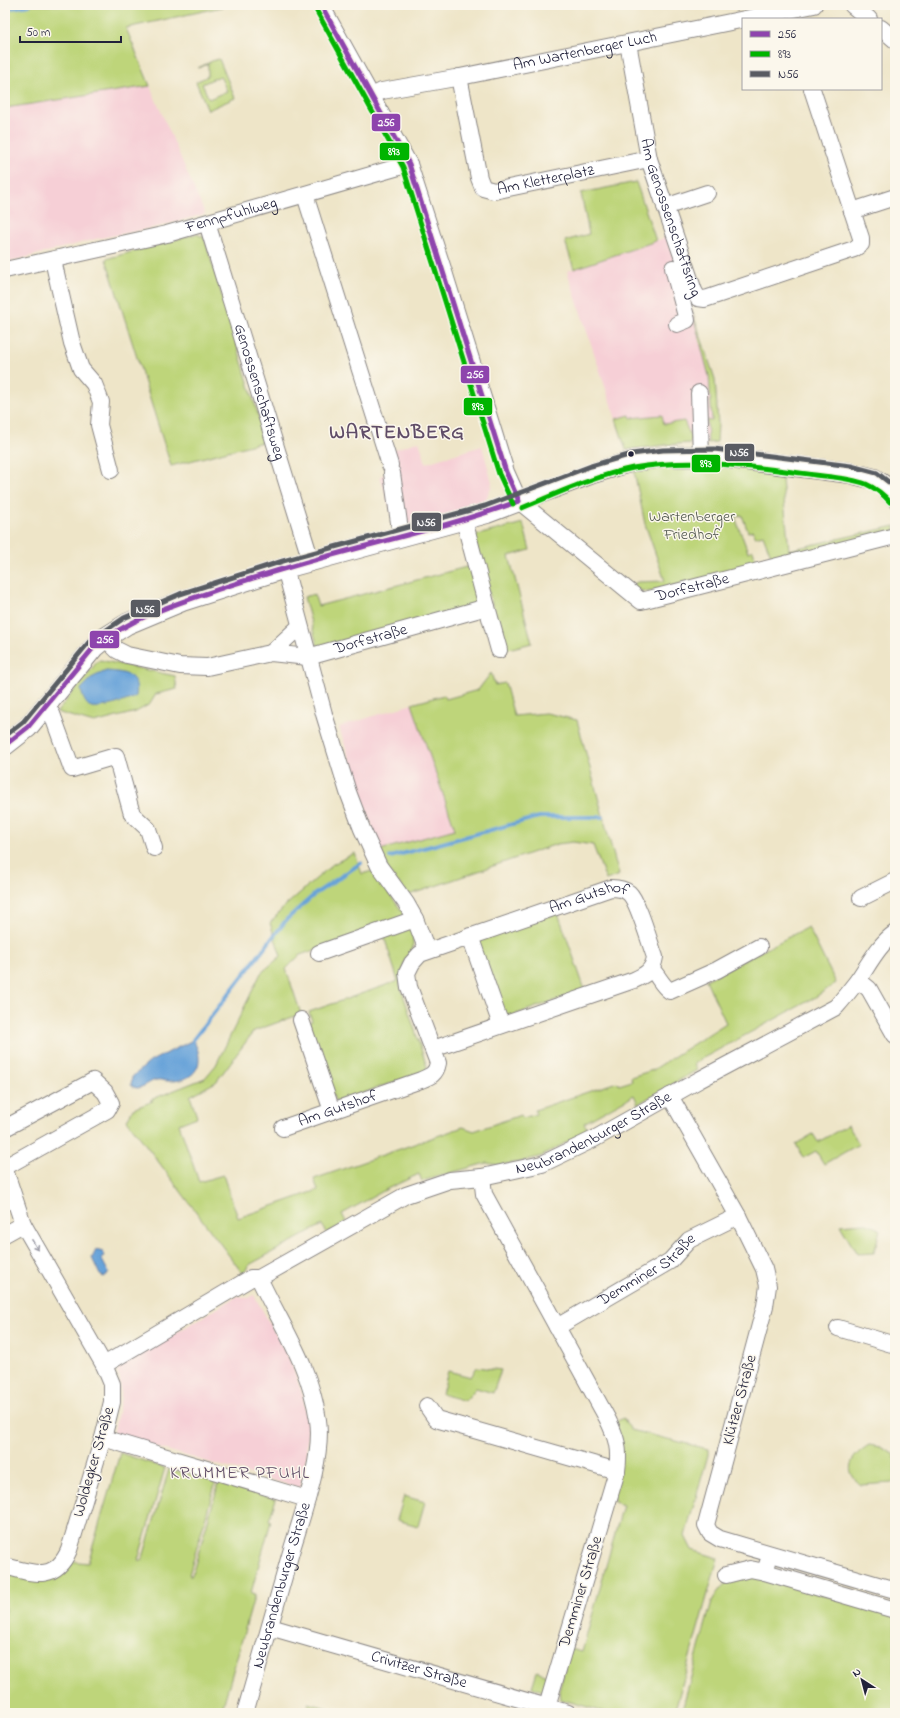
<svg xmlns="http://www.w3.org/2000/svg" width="900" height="1718" font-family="'Indie Flower',sans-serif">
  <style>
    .built { fill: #f6cfd6 }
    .green { fill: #bed57a; stroke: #707c5a; fill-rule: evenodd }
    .water { fill: #68a3d9; stroke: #45628a }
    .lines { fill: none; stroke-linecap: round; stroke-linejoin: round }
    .stream { stroke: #68a3d9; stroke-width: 4 }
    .minor-casing { stroke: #888482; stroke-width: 18 }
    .major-casing { stroke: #888482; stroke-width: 22 }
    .minor { stroke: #fff; stroke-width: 16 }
    .major { stroke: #fff; stroke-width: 20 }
    .bus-1-casing { stroke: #fbf7ec; stroke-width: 8 }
    .bus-2-casing { stroke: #fbf7ec; stroke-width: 8 }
    .bus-3-casing { stroke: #fbf7ec; stroke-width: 8 }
    .bus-1 { stroke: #8e44ad; stroke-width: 5 }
    .bus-2 { stroke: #00b400; stroke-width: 5 }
    .bus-3 { stroke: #595b62; stroke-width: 5 }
    .oneway { stroke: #9c9ca7 }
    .bus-dot { fill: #22223b; stroke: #fbf7ec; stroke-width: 1.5 }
    .labels { text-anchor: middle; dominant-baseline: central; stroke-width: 3; stroke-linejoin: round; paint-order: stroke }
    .street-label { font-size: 16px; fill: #22223b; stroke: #fbf7ec }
    .park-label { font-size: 16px; fill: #51584e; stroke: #fbf7ec }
    .quarter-label { font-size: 18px; letter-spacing: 1px; fill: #604d68; stroke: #fbf7ec }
    .district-label { font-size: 20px; font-weight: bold; letter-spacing: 1px; fill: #604d68; stroke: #fbf7ec }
    .line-badge { stroke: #fbf7ec; stroke-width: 1.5 }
    .badge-label { font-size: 11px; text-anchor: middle; font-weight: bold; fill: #fff }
  </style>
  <rect width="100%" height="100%" fill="#fbf7ec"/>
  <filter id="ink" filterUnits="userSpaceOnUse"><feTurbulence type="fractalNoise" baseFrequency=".025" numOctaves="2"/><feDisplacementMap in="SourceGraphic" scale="8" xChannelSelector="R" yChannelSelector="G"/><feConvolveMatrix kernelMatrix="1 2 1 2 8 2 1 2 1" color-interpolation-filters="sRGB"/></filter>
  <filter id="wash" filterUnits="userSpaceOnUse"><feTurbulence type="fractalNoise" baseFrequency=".012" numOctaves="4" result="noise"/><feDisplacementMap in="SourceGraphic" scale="16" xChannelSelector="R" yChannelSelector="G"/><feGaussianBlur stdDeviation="0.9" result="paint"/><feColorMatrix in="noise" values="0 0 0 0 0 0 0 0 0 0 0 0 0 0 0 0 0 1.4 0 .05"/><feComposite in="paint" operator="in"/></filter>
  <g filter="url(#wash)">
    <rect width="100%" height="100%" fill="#eee5c8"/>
    <path class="built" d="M150,86L205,214L157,227L96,239L5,263V108Z
      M667,237L715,379L718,424L717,442L666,445L626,450L567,271Z
      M419,441L426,463L482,446L492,482L491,488L486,499L478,506L396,528L380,476L396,471L390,451Z
      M412,704L456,829L380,850L339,727Z
      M254,1295L290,1360L303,1396L308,1427L306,1458L300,1488L113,1435L121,1398L120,1379L117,1371L120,1366L238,1296L249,1298Z"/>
    <path class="green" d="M5,5H231L126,28L150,86L5,108Z
      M219,59L235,98L208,110L196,82L208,76V64L198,68L212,61ZM220,76L227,91L209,99L202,84Z
      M636,182L656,241L574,269L565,241L589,234L581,193Z
      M196,234L204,237L266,441L171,466L106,259Z
      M692,311L715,379L718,424L717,442L708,443L707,420L712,421L709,376Z
      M630,415L631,418L662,415L664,424L684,421L692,440L690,443L666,445L626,450L616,419Z
      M668,462L781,470L789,550L895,526V531L773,561L763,535L755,537L753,531L748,532L742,515L735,517L748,552L753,550L757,565L649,592L638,590L633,585L637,582L665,581L645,524L634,471L644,470L646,464Z
      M523,523L530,550L509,556L532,643L504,650L474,536Z
      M470,566L480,604L318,648L304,597L314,594L318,606Z
      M100,660L175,676L177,689L156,694L150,704L136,712L94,723L57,712L97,662Z
      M491,673L495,685L505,683L514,716L546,713L577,720L619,875L606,880L593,845L573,842L557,844L409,895L389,872L380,850L455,829L412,704L444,695L446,699L478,690Z
      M355,853L362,874L372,871C381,886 394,899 404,914L402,920L300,955L286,969L301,1014L254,1031L216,1082L190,1096L197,1117L179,1124L199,1182L223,1175L238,1218L318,1190L314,1179L463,1127L474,1131L521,1115L523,1118L536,1114L535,1110L617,1082L619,1085L632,1081L631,1077L653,1070L726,1023L706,980L808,927L836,983L814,998L694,1063L697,1070L638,1104L634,1095L584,1123L588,1130L542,1156L520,1162L498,1165L486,1163L422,1181L419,1174L387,1189L342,1214L346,1222L327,1233L322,1225L249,1265L243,1274L127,1120L133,1109L153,1101L150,1100L205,1078L216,1065L261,973L281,956L270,923L285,906L333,864Z
      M558,913L585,990L505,1018L477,945L480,939Z
      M403,926L411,929L413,934V948L405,959L400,985L427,1067L425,1071L363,1093L335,1101L309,1023L312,1021L309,1012L398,981L383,933Z
      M848,1125L859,1144L824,1164L816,1151L803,1158L796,1144L813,1134L818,1142Z
      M864,1223L880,1229L874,1253L857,1254L840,1225Z
      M477,1367L501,1370L493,1393L476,1388L465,1401L442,1394L448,1371L471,1377Z
      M623,1418L631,1430L708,1449V1455L685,1536L692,1550L718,1558L674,1713H608L560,1699L559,1691L570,1649L582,1652L623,1505L614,1502V1423Z
      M869,1445L880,1447L895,1455V1480L892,1483L861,1485C842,1470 851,1456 869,1445Z
      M120,1453L165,1468L138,1560L142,1561L169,1469L216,1481L189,1575H192L219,1482L276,1499L269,1520L271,1521L251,1593L255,1594L221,1713H5V1573L48,1581L69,1561L88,1563Z
      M404,1496L425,1502L418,1526L397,1520Z
      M746,1574L895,1615V1713H681L712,1601C723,1583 726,1581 746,1574Z
      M537,1671L551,1677L545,1692L532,1687Z
      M309,1703L344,1713H307Z"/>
    <path class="water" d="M106,671C124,672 140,674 136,696C130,701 95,711 89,706C84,702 82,695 81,689L93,677Z
      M193,1040C207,1063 196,1082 168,1081C164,1081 161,1079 156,1080C147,1082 139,1093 131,1085L132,1077L151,1061Z
      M96,1250L103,1252L105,1256L101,1258L109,1273L104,1277L100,1275L92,1258Z"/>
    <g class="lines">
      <path class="stream" d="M5,9L29,5
        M390,857L539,817H602
        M193,1040L287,919L315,894L361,863"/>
    </g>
  </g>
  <g filter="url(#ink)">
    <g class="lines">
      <g class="minor-casing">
        <g id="minor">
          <path id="s1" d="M321,5L409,164L444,272L506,472L519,501L641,601L895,536"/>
          <path d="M852,5L869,19"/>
          <path d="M881,28L895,40"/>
          <path id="s2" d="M628,43L649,159L694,291L698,298L705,299L854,249L861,244V238L812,89"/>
          <path id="s3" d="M459,77L479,178L483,188L494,191L649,159"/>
          <path id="s4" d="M372,96L382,91L455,78L814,5"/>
          <path d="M305,195L390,465"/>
          <path d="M665,207L707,193"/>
          <path d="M852,211L895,197"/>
          <path id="s5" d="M207,223L311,561"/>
          <path d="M53,260L72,343L81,369L94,384L101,402L99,425L111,470"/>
          <path d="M673,268L687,320L677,324"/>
          <path id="s6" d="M5,270L167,234L409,164"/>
          <path d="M699,393L701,456"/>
          <path d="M392,473L401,537"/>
          <path d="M285,568L324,714L348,792L362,829L379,866L406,903L415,919L427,950"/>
          <path d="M487,607L499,650"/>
          <path id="s7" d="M105,638L117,650L127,655L180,666L207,667L271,653L308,657L487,607L464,520"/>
          <path d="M271,653L300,626"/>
          <path d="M44,707L52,714L72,769L116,756L132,814L148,829L154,848"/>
          <path d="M861,898L895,881"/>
          <path d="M470,936L501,1025"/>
          <path d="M319,953L415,919"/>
          <path d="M651,969C659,976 661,985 670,991L717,970L759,947"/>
          <path d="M858,980L869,989L895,1035"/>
          <path d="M301,1020L332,1111"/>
          <path d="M670,1096L738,1216L764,1269L768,1286L765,1306L706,1525L710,1533L720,1539L895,1590"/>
          <path d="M5,1128L93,1081L105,1092L111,1103L107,1110L5,1167"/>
          <path id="s8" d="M283,1128L421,1080C431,1076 436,1074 438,1063L409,987L407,973L412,963L420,954L611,888C617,888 624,889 629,893C638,901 650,944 655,957C653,971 645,975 634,980L433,1049"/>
          <path d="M5,1170L23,1224L104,1365L112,1384V1402L103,1438L69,1550C55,1583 32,1573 5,1566"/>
          <path d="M482,1177L484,1194L607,1418C617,1438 620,1449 617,1471L545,1713"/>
          <path d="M5,1234L23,1224"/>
          <path id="s9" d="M557,1327L670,1261L689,1240L738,1216"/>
          <path d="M838,1328L895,1345"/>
          <path id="s10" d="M104,1365L251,1278H259L406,1195L450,1180L482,1177L542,1164L594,1139L699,1080L836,1007C844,998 851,989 858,980C869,964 879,944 895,933"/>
          <path d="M427,1406L436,1419L617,1471"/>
          <path d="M103,1438L307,1499"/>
          <path d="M765,1572L895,1610"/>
          <path d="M726,1575L750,1569L765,1572L768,1562"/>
          <path id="s11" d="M270,1627L568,1713"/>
          <path id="s12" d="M245,1713C260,1662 274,1610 289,1559C300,1520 324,1459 318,1420C310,1365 282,1327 259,1278"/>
        </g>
      </g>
      <g class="major-casing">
        <path id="major" d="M5,745L28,727L94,647L105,638L127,624L182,601L285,568L487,513L593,473L633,461L663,457L713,456L850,473L874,479L883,485L895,497"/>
      </g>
      <use href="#minor" class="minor"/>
      <use href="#major" class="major"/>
      <g class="bus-1-casing">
        <path id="bus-1" d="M321,5L409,164L506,472L519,501
          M5,745L28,727L94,647C133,616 179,603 225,587C271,572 316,559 362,547C415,533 468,520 519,501"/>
      </g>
      <g class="bus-2-casing">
        <path id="bus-2" d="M315,8L403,167L499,474L513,504
          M522,508C558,493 595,476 633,468C693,457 755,467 815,475C831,477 850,478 866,484C875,488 883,494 890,502"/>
      </g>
      <g class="bus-3-casing">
        <path id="bus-3" d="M5,736L23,722L89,642L124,618L180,594L283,561L485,506L591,466L632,454L663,450L714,449L851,466L877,473L895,487"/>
      </g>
      <use href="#bus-1" class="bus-1"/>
      <use href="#bus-2" class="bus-2"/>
      <use href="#bus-3" class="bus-3"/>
    </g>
    <defs><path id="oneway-shaft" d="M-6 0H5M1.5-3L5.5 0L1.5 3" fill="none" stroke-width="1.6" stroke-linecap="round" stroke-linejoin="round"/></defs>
    <use class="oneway" href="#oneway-shaft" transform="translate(35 1245) rotate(60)"/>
  </g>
  <circle class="bus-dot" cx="631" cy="454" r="3.5"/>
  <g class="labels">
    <g class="street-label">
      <text stroke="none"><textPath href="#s4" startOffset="218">Am Wartenberger Luch</textPath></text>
      <text stroke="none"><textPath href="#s3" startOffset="178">Am Kletterplatz</textPath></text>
      <text stroke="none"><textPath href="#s2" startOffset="180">Am Genossenschaftsring</textPath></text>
      <text stroke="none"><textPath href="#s6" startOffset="233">Fennpfuhlweg</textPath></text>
      <text stroke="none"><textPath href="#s5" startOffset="177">Genossenschaftsweg</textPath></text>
      <text stroke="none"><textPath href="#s1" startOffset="747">Dorfstraße</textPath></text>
      <text stroke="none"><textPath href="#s7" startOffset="277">Dorfstraße</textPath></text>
      <text stroke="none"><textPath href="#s8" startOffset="469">Am Gutshof</textPath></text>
      <text stroke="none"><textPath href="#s8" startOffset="58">Am Gutshof</textPath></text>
      <text stroke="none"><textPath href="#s10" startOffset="547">Neubrandenburger Straße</textPath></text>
      <text stroke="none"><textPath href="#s9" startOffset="107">Demminer Straße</textPath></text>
      <text transform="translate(740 1400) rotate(-75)">Klützer Straße</text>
      <text transform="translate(94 1462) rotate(-74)">Woldegker Straße</text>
      <text stroke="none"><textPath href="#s12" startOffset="133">Neubrandenburger Straße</textPath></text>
      <text transform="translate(581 1592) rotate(-73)">Demminer Straße</text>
      <text stroke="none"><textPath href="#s11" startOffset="155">Crivitzer Straße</textPath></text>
    </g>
    <g class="park-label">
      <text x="692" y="517">Wartenberger<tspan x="692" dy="18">Friedhof</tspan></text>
    </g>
    <g class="quarter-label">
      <text x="240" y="1474">KRUMMER PFUHL</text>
    </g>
    <g class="district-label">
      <text x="397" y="433">WARTENBERG</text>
    </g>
  </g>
  <g class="line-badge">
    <rect x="371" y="113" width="30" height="19" rx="4" fill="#8e44ad"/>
    <rect x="379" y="142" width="31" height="19" rx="4" fill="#00b400"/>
    <rect x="460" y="365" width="30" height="19" rx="4" fill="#8e44ad"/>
    <rect x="463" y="397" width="30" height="19" rx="4" fill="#00b400"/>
    <rect x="724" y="443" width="31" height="19" rx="4" fill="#595b62"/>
    <rect x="691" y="454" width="30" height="19" rx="4" fill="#00b400"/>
    <rect x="411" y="512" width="31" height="20" rx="4" fill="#595b62"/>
    <rect x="130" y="599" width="31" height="19" rx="4" fill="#595b62"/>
    <rect x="89" y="630" width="31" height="19" rx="4" fill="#8e44ad"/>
  </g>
  <g class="badge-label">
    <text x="386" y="126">256</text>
    <text x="394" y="155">893</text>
    <text x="475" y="378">256</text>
    <text x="478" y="410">893</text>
    <text x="739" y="456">N56</text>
    <text x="706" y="467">893</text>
    <text x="426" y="526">N56</text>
    <text x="145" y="613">N56</text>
    <text x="105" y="643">256</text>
  </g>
  <rect width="900" height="1718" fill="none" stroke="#fbf7ec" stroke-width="20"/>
  <rect x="742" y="18" width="140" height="72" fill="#fbf7ec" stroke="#a4a2a5"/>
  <rect x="750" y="31" width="20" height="6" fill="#8e44ad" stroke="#a4a2a5"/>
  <text x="778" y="38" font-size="12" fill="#22223b">256</text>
  <rect x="750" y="51" width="20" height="6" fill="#00b400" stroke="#a4a2a5"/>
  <text x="778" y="58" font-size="12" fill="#22223b">893</text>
  <rect x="750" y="71" width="20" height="6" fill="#595b62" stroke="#a4a2a5"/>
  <text x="778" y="78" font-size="12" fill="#22223b">N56</text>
  <g transform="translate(862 1680) rotate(324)" stroke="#fbf7ec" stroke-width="3" paint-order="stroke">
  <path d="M0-3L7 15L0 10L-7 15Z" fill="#22223b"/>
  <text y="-6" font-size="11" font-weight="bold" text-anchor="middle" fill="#22223b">N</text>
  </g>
  <path d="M20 36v6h101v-6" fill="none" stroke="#22223b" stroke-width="2"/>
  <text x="26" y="36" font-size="12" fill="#22223b" stroke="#fbf7ec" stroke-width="3" paint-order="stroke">50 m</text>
</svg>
